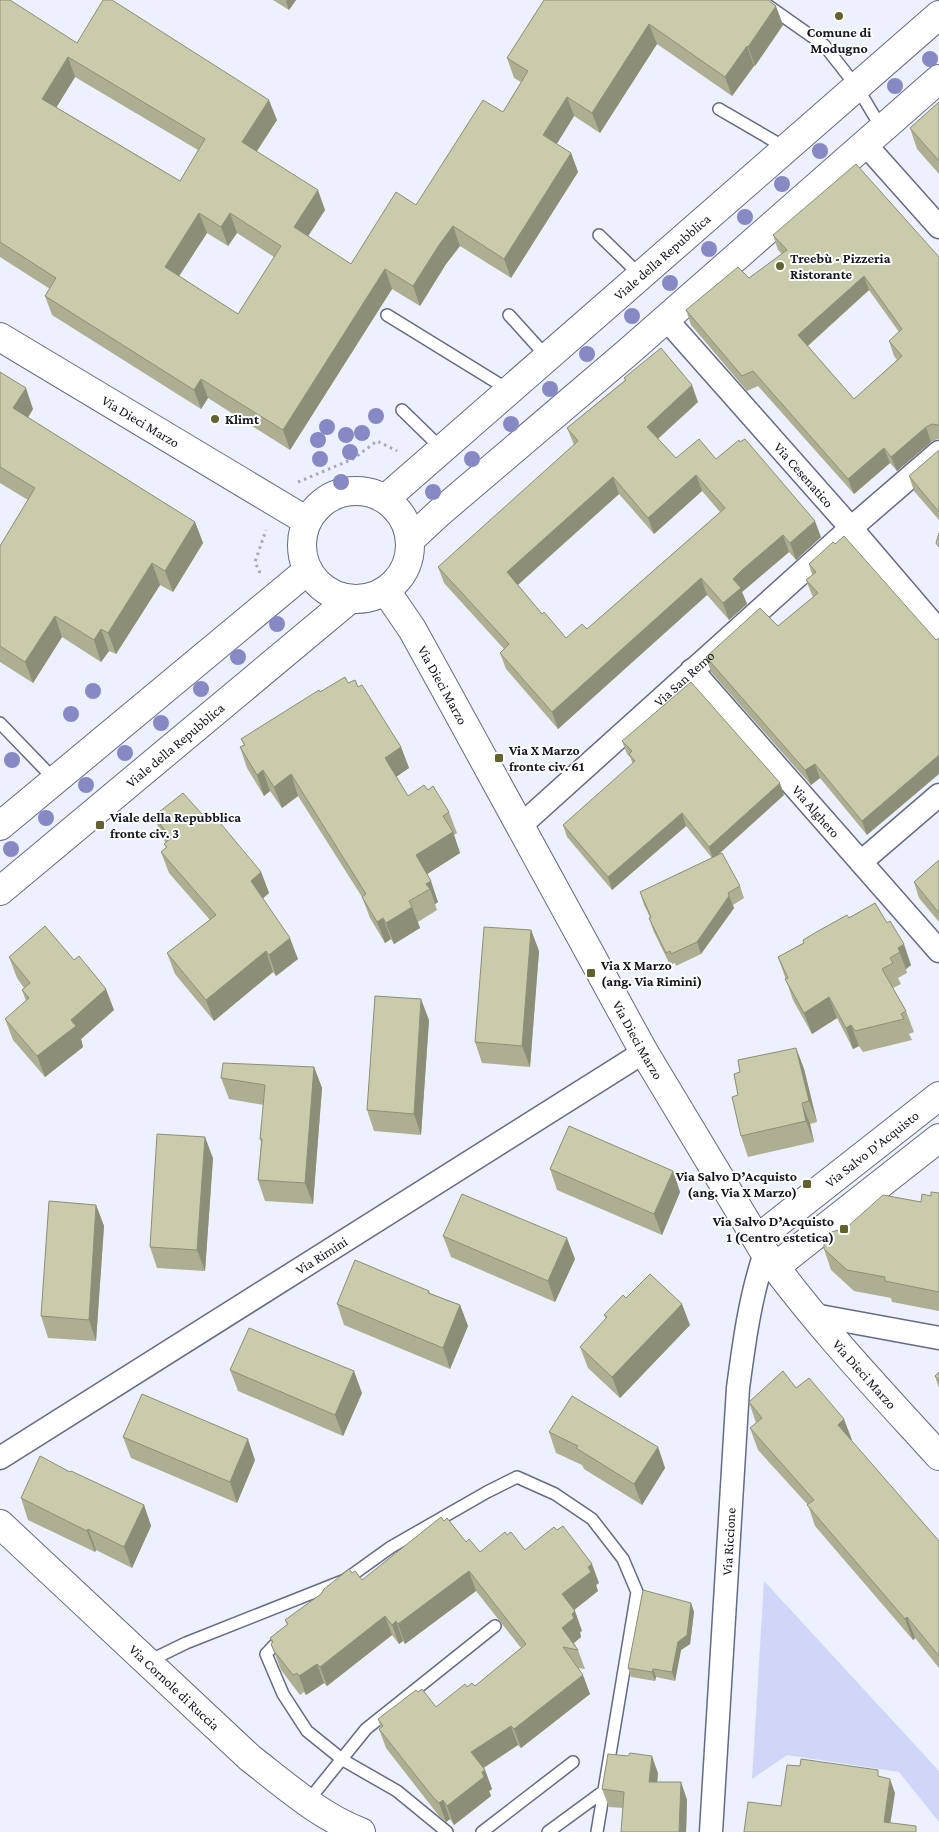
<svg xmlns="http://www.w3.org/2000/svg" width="939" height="1832" font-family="'Crimson Pro',serif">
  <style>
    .green { fill: #cfd6f7 }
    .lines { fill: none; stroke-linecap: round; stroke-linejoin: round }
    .lane-casing { stroke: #656a87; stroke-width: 14 }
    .street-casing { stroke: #656a87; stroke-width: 25 }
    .secondary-casing { stroke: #656a87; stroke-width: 30 }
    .path { stroke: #a6a8b5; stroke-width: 3; stroke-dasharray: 2.5 4; stroke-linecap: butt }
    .lane { stroke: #fff; stroke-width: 11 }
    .street { stroke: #fff; stroke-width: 22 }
    .secondary { stroke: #fff; stroke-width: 28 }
    .tree { fill: #8789c5 }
    .wall { fill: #aeaf92; fill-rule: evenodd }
    .shaded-wall { fill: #8d8e77 }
    .building { fill: #cacbaa; stroke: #8d8e77; fill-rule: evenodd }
    .poi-dot { fill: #62622f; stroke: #fefefe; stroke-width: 2 }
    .labels { text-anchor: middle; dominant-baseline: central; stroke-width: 4; stroke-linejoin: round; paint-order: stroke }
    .poi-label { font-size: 14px; font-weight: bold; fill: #131520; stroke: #fefefe; text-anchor: start }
    .street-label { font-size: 14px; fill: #131520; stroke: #fefefe }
  </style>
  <rect width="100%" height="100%" fill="#edf0fd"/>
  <path class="green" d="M764,1581L939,1771V1822L899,1772L787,1755L752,1779Z"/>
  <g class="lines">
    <g class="lane-casing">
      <path id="lane" d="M760,0L824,45L857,87L882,129
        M719,109L786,148
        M599,235L640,275
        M387,315L509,390
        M509,315L547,357
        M402,410L442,449
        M0,723L55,780
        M282,1637L266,1654L283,1694L307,1731L343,1760L397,1791L447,1832
        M147,1662L186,1643L345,1580L391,1547L487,1492L517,1477L555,1494L592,1519L623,1559L637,1592L597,1832
        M308,1801L366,1729L495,1626
        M482,1832L573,1762
        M548,1832L604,1791"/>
    </g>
    <g class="street-casing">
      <g id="street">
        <path d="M865,144L939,227"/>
        <path id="s1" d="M666,319L851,528L939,631"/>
        <path id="s2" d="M692,670L939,951"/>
        <path id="s3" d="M519,827L851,528L939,452"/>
        <path d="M861,862L939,795"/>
        <path d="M814,1315L939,1338"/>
        <path id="s4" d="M0,1458L644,1052"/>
        <path id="s5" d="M711,1832L738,1388C744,1343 750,1297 765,1253"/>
      </g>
    </g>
    <g class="secondary-casing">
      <g id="secondary">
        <path id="s6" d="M0,337L307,521"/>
        <circle cx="356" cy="545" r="54"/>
        <path id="s7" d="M385,499L939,15"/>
        <path d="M410,540L439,513L627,353L939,79"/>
        <path id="s8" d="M386,591L412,629L444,687L644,1052L765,1253C817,1325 879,1390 939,1456"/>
        <path d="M0,826L308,570"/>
        <path id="s9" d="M0,891L350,599"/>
        <path id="s10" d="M757,1239L939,1096"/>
        <path d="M775,1267L939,1138"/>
        <path id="s11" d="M0,1524L250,1758C284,1784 319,1816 361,1832"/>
      </g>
    </g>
    <path class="path" d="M298,482L353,459L377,441L397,451
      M260,573L255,562L266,530"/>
    <use href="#lane" class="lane"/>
    <use href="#street" class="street"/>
    <use href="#secondary" class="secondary"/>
  </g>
  <g class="tree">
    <circle cx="930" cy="59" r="8"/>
    <circle cx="895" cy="86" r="8"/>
    <circle cx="820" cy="151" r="8"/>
    <circle cx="782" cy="184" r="8"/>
    <circle cx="745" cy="217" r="8"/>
    <circle cx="709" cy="249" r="8"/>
    <circle cx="670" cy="283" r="8"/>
    <circle cx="632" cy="316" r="8"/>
    <circle cx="587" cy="354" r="8"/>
    <circle cx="550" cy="389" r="8"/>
    <circle cx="376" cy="416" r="8"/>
    <circle cx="511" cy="424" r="8"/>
    <circle cx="327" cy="427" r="8"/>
    <circle cx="362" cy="433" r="8"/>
    <circle cx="346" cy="435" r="8"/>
    <circle cx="318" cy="440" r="8"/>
    <circle cx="350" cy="452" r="8"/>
    <circle cx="320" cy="459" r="8"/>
    <circle cx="472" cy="459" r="8"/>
    <circle cx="341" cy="482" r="8"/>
    <circle cx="433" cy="492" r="8"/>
    <circle cx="277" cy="624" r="8"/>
    <circle cx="238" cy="657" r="8"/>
    <circle cx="201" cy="689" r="8"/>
    <circle cx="93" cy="691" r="8"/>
    <circle cx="71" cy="714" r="8"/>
    <circle cx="161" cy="723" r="8"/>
    <circle cx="125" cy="753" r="8"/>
    <circle cx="12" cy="760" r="8"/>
    <circle cx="86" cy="785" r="8"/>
    <circle cx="46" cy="818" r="8"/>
    <circle cx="11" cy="849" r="8"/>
  </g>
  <path class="wall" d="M0,0L77,43L277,120L256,151L325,210L308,236L351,264L416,205L503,112L521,82L514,78L507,58L544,0L783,25L755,66H754L732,96L657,44L600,133L574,116L556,144L571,153L578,172L511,278L460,246L446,264L420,306L392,289L290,450L208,398L201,409L52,315L45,296L50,289L0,257ZM75,77L198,150L180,181L56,107ZM207,233L228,246L237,233L274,257L238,314L179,276Z
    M273,0H296L289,10Z
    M939,102V174L917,149L910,128Z
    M773,235L939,257V439H937L931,442L897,471L890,463L854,494L758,386L747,391L691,325L686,310L749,278L782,254L778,250ZM869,290L899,332L889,341L894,356L897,360L854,399L808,346Z
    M0,372L33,409L28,418L195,522L203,543L173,592L160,585L116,654L109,651L101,662L62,637L33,683L0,662V546L28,500L0,483Z
    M624,378L698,402L658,439L676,458L716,459L821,537L796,560L789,552L748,587L742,592L747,604L729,620L707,595L558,729L506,669L500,653L504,649L444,583L438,567L574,445L567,428L625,380ZM702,491L720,512L587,629L566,638L542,614L518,585L619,494L654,534Z
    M939,450V520L914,491L909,476Z
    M809,564L936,640L867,835L820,778L811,785L711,672L706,657L778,626L813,597L812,595L806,580L812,575Z
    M348,683L358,687L401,747L409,768L396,777L408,796L428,790L449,812L457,833L454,835L460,853L427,874L438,902L435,904L437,910L418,922L420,928L394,944L391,939L385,943L370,918L362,897L298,796L282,808L270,791L264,796L247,768L240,747L244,745L241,739L320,692Z
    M622,741L784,795L718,855L740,886L744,898L733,905L734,908L701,954L676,966L675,963L670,965L653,930L649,918L650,917L644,905L640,892L712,858L686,826L612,890L567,837L563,825L633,764L630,757L627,754Z
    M154,816L210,823L261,872L269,893L263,898L298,959L276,976L273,972L214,1021L175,974L167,953L210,920L169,873L161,852L166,848L164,844L166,843L162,837Z
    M939,860V922L919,898L914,882Z
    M875,903L911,965L906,969L907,973L898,978L901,984L893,988L906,1011L914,1032L909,1034L912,1040L863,1052L859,1046L853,1049L837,1018L812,1034L793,1000L778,957Z
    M531,930L539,951L530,1067L482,1063L475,1042Z
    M9,957L114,1010L81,1039L83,1047L45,1077L13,1040L5,1019L26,1001L22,990L24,988L17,978Z
    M429,1020L421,1135L374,1131L367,1110Z
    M796,1048L804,1069L817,1122L810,1124L814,1142L748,1157L741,1136L738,1095Z
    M314,1067L322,1088L313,1204L265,1201L258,1180L261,1142L260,1139L264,1105L229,1099L221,1078Z
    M213,1158L205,1271L157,1268L150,1247Z
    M550,1169L673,1171L680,1192L662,1235L557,1190Z
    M939,1193V1311L892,1302L891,1298L854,1291L831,1270L824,1249L846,1228L921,1202L931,1196Z
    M96,1205L104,1226L96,1341L48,1338L41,1316Z
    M443,1236L575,1259L555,1302L451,1257Z
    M429,1291L430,1293L460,1305L468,1326L450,1369L344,1325L337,1304Z
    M626,1298L690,1325L620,1398L588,1368L580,1347L606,1319L604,1315Z
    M230,1370L362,1393L343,1436L238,1391Z
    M939,1372V1388L935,1376Z
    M796,1388L852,1440L851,1441L939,1541V1668L915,1638L913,1640L815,1526L808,1505L758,1450L750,1428L756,1423L749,1402Z
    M549,1432L658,1447L665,1468L642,1505L584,1469L582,1465L556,1453Z
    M123,1437L255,1460L237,1503L131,1458Z
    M70,1472L144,1505L151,1526L132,1568L96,1550L95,1552L28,1520L21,1498Z
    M507,1535L525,1550L599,1583L596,1585L598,1591L574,1610L582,1631L580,1632L581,1637L574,1643L578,1650L585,1669L578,1668L590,1694L521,1748L518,1745L484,1768L485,1770L492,1789L489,1791L491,1796L454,1825L450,1819L446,1822L439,1816L386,1748L379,1729L381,1728L378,1719L418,1692L436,1707L467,1687L475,1686L521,1648L476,1591L405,1644L403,1641L399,1644L392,1635L327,1686L324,1683L306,1695L304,1692L300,1695L281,1670L271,1644H272L270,1638L287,1625L285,1620L352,1573L362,1580L466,1542L480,1552Z
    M691,1603L694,1612L690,1644L681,1650L675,1681L656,1677L655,1681L631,1677L628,1668Z
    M658,1773L657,1782H681L687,1800L686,1832H621L623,1808L609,1807L602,1789Z"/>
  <path class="shaded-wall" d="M287,0H296L289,10L286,2Z
    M776,6L783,25L755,66L748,47Z
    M649,24L657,44L600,133L592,113Z
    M747,46L754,66L732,96L725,77Z
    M68,57L75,77L50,118L42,99Z
    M567,97L574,116L550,155L543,135Z
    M269,100L277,120L250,162L242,142Z
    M571,153L578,172L511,278L504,259Z
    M318,190L325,210L301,247L294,227Z
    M199,213L207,233L172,287L165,267Z
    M230,213L237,233L228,246L221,227Z
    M453,226L460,246L446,264L420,306L413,286L439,245Z
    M385,269L392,289L290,450L283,430Z
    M864,276L869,290L803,350L798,335Z
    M201,379L208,398L201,409L194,390Z
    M692,385L698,402L653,443L647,427Z
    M26,388L33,409L20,429L13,408Z
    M926,427L931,442L897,471L891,457Z
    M884,448L890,463L854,494L848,479Z
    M696,475L702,491L654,534L648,518Z
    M613,477L619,494L513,589L507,572Z
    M815,521L821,537L796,560L790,543Z
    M195,522L203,543L173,592L165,571Z
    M783,535L789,552L742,592L747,604L729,620L723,603L733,579L742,570Z
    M152,563L160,585L116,654L108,633Z
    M701,578L707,595L558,729L552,712Z
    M55,616L62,637L33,683L25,662Z
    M101,629L109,651L101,662L94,640Z
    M401,747L409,768L393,779L385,758Z
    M939,755V774L867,835L862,821Z
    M815,764L820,778L811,785L805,770Z
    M263,770L270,791L264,796L257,775Z
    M291,774L298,796L282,808L274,787Z
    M780,783L784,795L713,859L709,847Z
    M682,813L686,826L612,890L608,877Z
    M453,832L460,853L424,876L416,855Z
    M261,872L269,893L259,902L251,881Z
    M431,881L438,902L435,904L430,889L426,884Z
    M729,896L734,908L701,954L697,942Z
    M412,907L420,928L394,944L386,923Z
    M383,918L391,939L385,943L377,922Z
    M531,930L539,951L530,1067L522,1046Z
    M290,938L298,959L276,976L269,955Z
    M904,944L911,965L906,969L898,948Z
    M266,951L273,972L214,1021L206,1000Z
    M106,989L114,1010L81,1039L83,1047L45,1077L37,1056L71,1020Z
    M829,997L837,1018L812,1034L804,1013Z
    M421,999L429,1020L421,1135L414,1114Z
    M851,1025L859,1046L853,1049L846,1028Z
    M796,1048L804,1069L817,1122L809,1101Z
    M314,1067L322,1088L313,1204L305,1183Z
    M802,1103L810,1124L814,1142L806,1121Z
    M205,1137L213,1158L205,1271L197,1250Z
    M673,1171L680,1192L662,1235L654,1214Z
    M96,1205L104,1226L96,1341L89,1320Z
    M567,1238L575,1259L555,1302L548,1281Z
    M682,1304L690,1325L620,1398L612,1377Z
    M460,1305L468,1326L450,1369L443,1348Z
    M354,1371L362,1393L343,1436L335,1415Z
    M844,1419L852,1440L845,1446L838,1425Z
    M248,1439L255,1460L237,1503L230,1482Z
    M658,1447L665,1468L642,1505L634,1484Z
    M144,1505L151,1526L132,1568L124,1547Z
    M88,1529L96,1550L95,1552L87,1531Z
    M592,1564L599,1583L596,1585L598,1591L569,1614L562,1594L588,1567Z
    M469,1571L476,1591L405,1644L398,1624Z
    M691,1603L694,1612L690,1644L681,1650L675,1681L672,1672L678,1642Z
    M575,1611L582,1631L580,1632L581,1637L569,1647L562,1628L572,1614Z
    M385,1616L392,1635L327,1686L320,1667Z
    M907,1617L915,1638L913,1640L905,1619Z
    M396,1621L403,1641L399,1644L392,1625Z
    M317,1664L324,1683L306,1695L299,1676Z
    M653,1669L656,1677L655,1681L652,1672Z
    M583,1675L590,1694L521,1748L514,1729Z
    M511,1726L518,1745L478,1771L471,1752Z
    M652,1756L658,1773L656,1799L649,1782Z
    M485,1770L492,1789L489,1791L491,1796L454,1825L447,1806Z
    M890,1779L895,1793L889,1832L884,1822Z
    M681,1782L687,1800L686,1832H679Z
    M443,1800L450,1819L446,1822L439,1803Z"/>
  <path class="building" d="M0,0H10L77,43L103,0H112L269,100L242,142L318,190L294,227L351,264L396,192L416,205L483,100L503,112L528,71L507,58L544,0H768L776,6L748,47L747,46L725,77L649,24L592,113L567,97L543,135L571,153L504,259L453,226L439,245L413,286L385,269L283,430L201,379L194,390L45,296L56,278L0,242ZM68,57L205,139L180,181L42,99ZM199,213L221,227L230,213L281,246L238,314L165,267Z
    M939,102V161L910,128Z
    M856,164L939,257V426L938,425L932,424L926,427L891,457L884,448L848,479L753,371L742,376L686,310L738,267L749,278L787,250L773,235ZM864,276L902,329L889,341L902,356L854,399L798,335Z
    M661,348L692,385L647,427L676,458L699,439L716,459L739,440L740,442L745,439L815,521L790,543L783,535L742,570L733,579L741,588L723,603L701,578L552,712L500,653L509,644L438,567L578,441L567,428L626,380L624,378ZM696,475L725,508L587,629L582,624L566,638L544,612L542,614L507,572L613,477L648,518Z
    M0,372L26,388L13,408L195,522L165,571L152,563L108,633L101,629L94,640L55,616L25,662L0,646V546L35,488L0,467Z
    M939,450V512L909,476Z
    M939,533V547L936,543Z
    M844,536L936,640L939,638V755L862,821L815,764L805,770L706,657L760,608L778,626L818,593L806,580L816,572L809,564L833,542L835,544Z
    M345,677L348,683L355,680L358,687L362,685L401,747L385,758L408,796L424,785L428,790L433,786L449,812L443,816L453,832L416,855L431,881L426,884L430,889L409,901L412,907L386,923L383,918L377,922L362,897L366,894L291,774L274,787L263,770L257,775L240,747L245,745L241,739L319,690L320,692Z
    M691,682L780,783L709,847L682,813L608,877L563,825L635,761L629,754L632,751L622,741Z
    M183,793L210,823L216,818L261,872L251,881L290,938L269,955L266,951L206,1000L167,953L216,915L161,852L167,847L164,844L171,838L154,816Z
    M722,853L740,886L728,893L729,896L697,942L671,954L670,951L666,953L649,918L651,917L640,892Z
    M939,860V913L914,882Z
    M875,903L887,923L890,921L904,944L898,948L900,952L890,958L893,963L882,969L906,1011L901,1014L904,1019L855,1031L851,1025L846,1028L829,997L804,1013L785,979L788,978L778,957L804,943L803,940L820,930L847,915L849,918Z
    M45,926L74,960L79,956L106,989L71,1020L76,1026L37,1056L5,1019L29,998L22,990L30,983L9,957Z
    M484,927L531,930L522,1046L475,1042Z
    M375,996L421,999L414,1114L367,1110Z
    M796,1048L809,1101L802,1103L806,1121L741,1136L732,1097L738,1095L734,1074L740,1072L738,1060Z
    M223,1063L314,1067L305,1183L258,1180L262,1139H260L265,1085L221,1078Z
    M569,1126L673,1171L654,1214L550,1169Z
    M157,1134L205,1137L197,1250L150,1247Z
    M931,1192L939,1193V1292L885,1281V1277L847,1270L824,1249V1240L831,1232L846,1228L883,1195L921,1202L922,1194L931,1196Z
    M462,1194L567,1238L548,1281L443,1236Z
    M49,1201L96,1205L89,1320L41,1316Z
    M355,1260L429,1291L428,1293L460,1305L443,1348L337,1304Z
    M650,1274L682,1304L612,1377L580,1347L607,1317L604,1315L623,1295L626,1298Z
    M249,1328L354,1371L335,1415L230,1370Z
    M783,1371L796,1388L809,1378L844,1419L838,1425L939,1541V1656L907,1617L905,1619L807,1505L814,1500L750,1428L762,1418L749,1402Z
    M939,1372V1381L935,1376Z
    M142,1394L248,1439L230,1482L123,1437Z
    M572,1396L658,1447L634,1484L576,1448L578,1446L549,1432Z
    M40,1456L70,1472L71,1471L144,1505L124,1547L88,1529L87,1531L21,1498Z
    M441,1517L444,1521L447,1518L466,1542L469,1539L480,1552L505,1532L507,1535L511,1532L525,1550L554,1527L557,1530L563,1526L592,1564L588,1567L591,1572L562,1594L575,1611L572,1614L574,1618L562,1628L578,1650L563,1647L583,1675L514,1729L511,1726L471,1752L485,1770L482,1772L484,1777L447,1806L443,1800L439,1803L432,1796L379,1729L383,1726L378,1719L416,1690L418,1692L422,1689L436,1707L465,1684L467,1687L472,1683L475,1686L526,1644L469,1571L398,1624L396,1621L392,1625L385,1616L320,1667L317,1664L299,1676L297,1673L293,1675L274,1651L271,1644L273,1642L270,1638L288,1624L285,1620L321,1594L324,1589L349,1569L352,1573L355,1571L362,1580Z
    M643,1590L691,1603L687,1635L678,1642L672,1672L653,1669L652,1672L628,1668Z
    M630,1753L652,1756L649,1782H681L679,1832H621L624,1792L602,1789L608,1754L628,1756Z
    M801,1759L878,1770V1776L890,1779L884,1822L916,1826V1832H744L748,1802L781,1806L787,1765L800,1766Z"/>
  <g class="poi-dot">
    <circle cx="839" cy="16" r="5"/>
    <circle cx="780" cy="266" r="5"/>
    <circle cx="215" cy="419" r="5"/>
    <rect x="494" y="753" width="10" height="10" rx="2.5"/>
    <rect x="95" y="820" width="10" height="10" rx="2.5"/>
    <rect x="586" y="968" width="10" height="10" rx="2.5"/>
    <rect x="802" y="1179" width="10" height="10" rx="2.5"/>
    <rect x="839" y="1224" width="10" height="10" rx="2.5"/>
  </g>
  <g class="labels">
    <g class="poi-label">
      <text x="839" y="32" text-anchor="middle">Comune di<tspan x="839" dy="16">Modugno</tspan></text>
      <text x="790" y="258">Treebù - Pizzeria<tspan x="790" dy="16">Ristorante</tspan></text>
      <text x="225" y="419">Klimt</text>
      <text x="509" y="750">Via X Marzo<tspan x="509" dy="16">fronte civ. 61</tspan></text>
      <text x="110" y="817">Viale della Repubblica<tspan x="110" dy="16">fronte civ. 3</tspan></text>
      <text x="601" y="965">Via X Marzo<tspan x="601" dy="16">(ang. Via Rimini)</tspan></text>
      <text x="797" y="1176" text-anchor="end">Via Salvo D’Acquisto<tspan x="797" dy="16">(ang. Via X Marzo)</tspan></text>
      <text x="834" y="1221" text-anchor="end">Via Salvo D’Acquisto<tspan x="834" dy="16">1 (Centro estetica)</tspan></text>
    </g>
    <g class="street-label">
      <text stroke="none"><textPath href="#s7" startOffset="368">Viale della Repubblica</textPath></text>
      <text stroke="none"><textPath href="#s6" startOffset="164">Via Dieci Marzo</textPath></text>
      <text stroke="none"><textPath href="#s1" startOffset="208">Via Cesenatico</textPath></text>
      <text stroke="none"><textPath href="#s3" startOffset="222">Via San Remo</textPath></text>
      <text stroke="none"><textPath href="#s8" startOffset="110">Via Dieci Marzo</textPath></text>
      <text stroke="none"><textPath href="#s9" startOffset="228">Viale della Repubblica</textPath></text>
      <text stroke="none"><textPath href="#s2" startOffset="188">Via Alghero</textPath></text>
      <text stroke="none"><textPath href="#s8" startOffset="515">Via Dieci Marzo</textPath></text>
      <text stroke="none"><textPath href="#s10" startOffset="146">Via Salvo D'Acquisto</textPath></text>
      <text stroke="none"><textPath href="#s4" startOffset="380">Via Rimini</textPath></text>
      <text stroke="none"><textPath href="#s8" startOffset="920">Via Dieci Marzo</textPath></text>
      <text stroke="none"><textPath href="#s5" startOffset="291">Via Riccione</textPath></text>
      <text stroke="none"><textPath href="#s11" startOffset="239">Via Cornole di Ruccia</textPath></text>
    </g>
  </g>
</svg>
